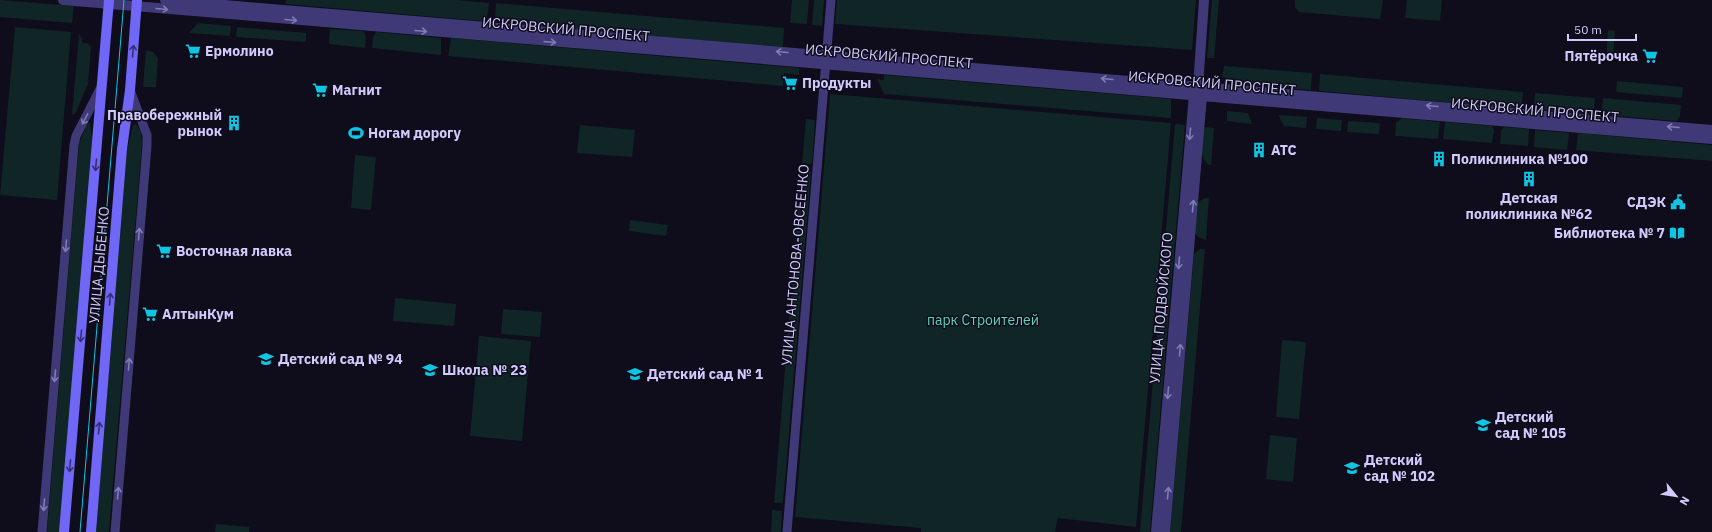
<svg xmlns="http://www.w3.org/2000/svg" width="1712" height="532" font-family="'IBM Plex Sans',sans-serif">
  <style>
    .green { fill: #102525 }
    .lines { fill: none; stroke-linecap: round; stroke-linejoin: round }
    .minor { stroke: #3f3a77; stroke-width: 9 }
    .tertiary { stroke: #3f3a77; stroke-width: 10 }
    .secondary { stroke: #7067f6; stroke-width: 10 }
    .tram { stroke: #0ec6e3; stroke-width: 1 }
    .oneway { stroke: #817bb3 }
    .oneway2 { stroke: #363073 }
    .labels { text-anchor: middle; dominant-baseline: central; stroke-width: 3; stroke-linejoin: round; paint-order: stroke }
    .street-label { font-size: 14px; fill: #d1cafc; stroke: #0f0c1b }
    .poi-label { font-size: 14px; font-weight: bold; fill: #d1cafc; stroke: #0f0c1b; text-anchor: start }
    .park-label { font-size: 14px; fill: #5bd6bc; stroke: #0f0c1b }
  </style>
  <rect width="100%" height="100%" fill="#0f0c1b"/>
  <path class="green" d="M0,0L74,6L72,23L0,17Z
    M286,0H456L489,3L487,18L483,21L285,4Z
    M792,0H809L807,24L790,23Z
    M814,0H824L822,26L812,25Z
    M837,0H1196L1192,50L835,24Z
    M1212,0H1219L1214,58H1207Z
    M1295,0H1383L1380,19L1299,12L1295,7Z
    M1407,0H1442L1440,21L1405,18Z
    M496,3L784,28L783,47L500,23L495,19Z
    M198,23L231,26L230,36L189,33Z
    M15,27L71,32L57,200L0,195Z
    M237,27L306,33V42L236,37Z
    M330,29L363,31L366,37L365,48L329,44Z
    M1608,30L1615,31L1613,60H1606Z
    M376,32L441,38V55L372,48L373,37Z
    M79,34L82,38V43H87L91,47L88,84L75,114H72Z
    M451,38L799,68V75L784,73L783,86L448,56Z
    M146,50L153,52L158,58L156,87H143Z
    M1224,66L1312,73L1311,90L1233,84L1234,79L1222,77Z
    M1320,74L1523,92L1521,109L1319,91Z
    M884,75L1171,99V118L884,94L877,79L884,80Z
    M1617,81L1683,87L1682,98L1616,92Z
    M1535,93L1595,98L1594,109L1590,114L1538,110L1539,106L1534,105Z
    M830,94L1171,123L1136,527L1058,518L1055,532H921V528L795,517Z
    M1603,98L1681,105L1680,116L1677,121L1604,115L1602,110Z
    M1227,111L1248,113L1252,124L1227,121Z
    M1278,115L1307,117L1306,128L1284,126Z
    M1317,118L1342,120L1341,131L1316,129Z
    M1402,118L1440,122L1438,139L1395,136L1396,123Z
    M806,119L815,120L812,164L802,163Z
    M1348,121L1380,123L1379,134L1347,132Z
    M90,122L93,147L60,532H47L79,143L87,124Z
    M1445,122L1492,126L1494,130L1492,143L1443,139Z
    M136,124L141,131L142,144L109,532H96L127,150L133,125Z
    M1175,124L1185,125L1150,532H1140Z
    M580,125L635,130L632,157L577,153Z
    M1204,127L1214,128L1211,166C1197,159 1203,140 1204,127Z
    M1504,127L1529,129L1528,146L1500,144L1501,131Z
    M1535,130L1569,133L1567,150L1534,147Z
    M1578,133L1712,145V161L1576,150Z
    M355,155L376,157L371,210L351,208Z
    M801,171L811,172L783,503H774Z
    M1205,198H1209L1206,240L1198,237L1195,233L1198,202Z
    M630,220L668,225L666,236L629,231Z
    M1200,249H1205L1181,532H1170L1194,254Z
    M395,298L456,304L454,326L393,321Z
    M503,309L542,312L540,337L501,334Z
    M479,336L531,341L522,441L470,436Z
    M1282,340L1306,342L1299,419L1276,417Z
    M1270,435L1297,438L1293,482L1266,479Z
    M772,510L782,511L781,532H771Z
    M216,524L249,527V532H215Z"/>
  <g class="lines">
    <path class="minor" d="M42,532L74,145L76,136L101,87
      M115,532L147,146V135L130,90
      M787,532L831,0"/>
    <path class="tertiary" d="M63,0L1712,139
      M165,0L1712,130
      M1156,532L1194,95L1196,90
      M1165,532L1202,96L1198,87L1204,0"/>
    <path class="secondary" d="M64,532L109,0
      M91,532L122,149L130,90L137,0"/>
    <path class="tram" d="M80,532L124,0"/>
  </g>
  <defs><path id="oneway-shaft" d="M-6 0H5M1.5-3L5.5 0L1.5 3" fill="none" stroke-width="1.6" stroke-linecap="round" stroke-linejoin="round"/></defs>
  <g class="oneway">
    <use href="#oneway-shaft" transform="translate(162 9) rotate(5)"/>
    <use href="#oneway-shaft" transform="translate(291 20) rotate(5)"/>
    <use href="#oneway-shaft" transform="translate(421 31) rotate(5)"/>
    <use href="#oneway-shaft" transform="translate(550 42) rotate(5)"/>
    <use href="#oneway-shaft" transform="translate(782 52) rotate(-175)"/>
    <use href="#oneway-shaft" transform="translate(1107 79) rotate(-175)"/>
    <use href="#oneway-shaft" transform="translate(1432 106) rotate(-175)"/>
    <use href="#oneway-shaft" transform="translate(85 119) rotate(117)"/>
    <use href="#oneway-shaft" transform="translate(1673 127) rotate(-175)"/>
    <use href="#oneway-shaft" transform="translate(1190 134) rotate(95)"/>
    <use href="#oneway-shaft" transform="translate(1193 206) rotate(-85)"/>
    <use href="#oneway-shaft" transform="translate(139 234) rotate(-85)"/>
    <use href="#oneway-shaft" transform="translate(66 246) rotate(95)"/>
    <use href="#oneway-shaft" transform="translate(1179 263) rotate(95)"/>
    <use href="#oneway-shaft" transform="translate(1180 350) rotate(-85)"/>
    <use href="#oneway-shaft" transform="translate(129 364) rotate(-85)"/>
    <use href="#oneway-shaft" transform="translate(55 376) rotate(95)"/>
    <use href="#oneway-shaft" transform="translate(1168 393) rotate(95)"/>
    <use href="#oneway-shaft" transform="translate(118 493) rotate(-85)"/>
    <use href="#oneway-shaft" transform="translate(1168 493) rotate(-85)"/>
    <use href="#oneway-shaft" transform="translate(44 505) rotate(95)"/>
  </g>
  <g class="oneway2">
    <use href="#oneway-shaft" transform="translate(133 51) rotate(-85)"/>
    <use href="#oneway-shaft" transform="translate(96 165) rotate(95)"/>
    <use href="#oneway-shaft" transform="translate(110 299) rotate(-85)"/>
    <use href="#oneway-shaft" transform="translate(81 336) rotate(95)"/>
    <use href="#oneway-shaft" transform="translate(99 428) rotate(-85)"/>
    <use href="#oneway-shaft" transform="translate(70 466) rotate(95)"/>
  </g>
  <defs>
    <g id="supermarket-bare" transform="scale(1.2)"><path d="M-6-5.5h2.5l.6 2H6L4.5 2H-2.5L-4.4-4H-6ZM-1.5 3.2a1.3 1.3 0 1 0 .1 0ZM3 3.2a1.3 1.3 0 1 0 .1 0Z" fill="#0ec6e3" stroke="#0f0c1b" stroke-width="2.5" paint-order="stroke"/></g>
    <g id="building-bare" transform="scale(1.2)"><path d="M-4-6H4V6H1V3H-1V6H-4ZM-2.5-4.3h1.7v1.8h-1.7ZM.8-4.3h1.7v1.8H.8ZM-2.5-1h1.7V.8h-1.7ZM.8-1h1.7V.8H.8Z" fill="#0ec6e3" stroke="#0f0c1b" stroke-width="2.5" paint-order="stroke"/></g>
    <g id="stadium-bare" transform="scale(1.2)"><path d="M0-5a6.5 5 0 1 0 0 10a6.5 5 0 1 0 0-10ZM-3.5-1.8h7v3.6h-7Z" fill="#0ec6e3" stroke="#0f0c1b" stroke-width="2.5" paint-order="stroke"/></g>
    <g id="civic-bare" transform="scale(1.2)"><path d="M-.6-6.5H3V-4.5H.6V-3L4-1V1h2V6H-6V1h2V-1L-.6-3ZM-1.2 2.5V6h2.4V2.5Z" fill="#0ec6e3" stroke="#0f0c1b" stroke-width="2.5" paint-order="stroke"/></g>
    <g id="library-bare" transform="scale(1.2)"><path d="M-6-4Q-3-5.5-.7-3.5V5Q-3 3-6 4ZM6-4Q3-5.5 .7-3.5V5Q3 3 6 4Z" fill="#0ec6e3" stroke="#0f0c1b" stroke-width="2.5" paint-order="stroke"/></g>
    <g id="school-bare" transform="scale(1.2)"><path d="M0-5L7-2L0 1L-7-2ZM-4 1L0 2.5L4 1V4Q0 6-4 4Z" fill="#0ec6e3" stroke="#0f0c1b" stroke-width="2.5" paint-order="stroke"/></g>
  </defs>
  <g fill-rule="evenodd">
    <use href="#supermarket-bare" x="193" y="51"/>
    <use href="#supermarket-bare" x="1650" y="56"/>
    <use href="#supermarket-bare" x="790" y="83"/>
    <use href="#supermarket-bare" x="320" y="90"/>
    <use href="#building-bare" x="234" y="123"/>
    <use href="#stadium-bare" x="356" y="133"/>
    <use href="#building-bare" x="1259" y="150"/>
    <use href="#building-bare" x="1439" y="159"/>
    <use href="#building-bare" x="1529" y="179"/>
    <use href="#civic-bare" x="1678" y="202"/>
    <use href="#library-bare" x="1677" y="233"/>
    <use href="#supermarket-bare" x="164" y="251"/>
    <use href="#supermarket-bare" x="150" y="314"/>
    <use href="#school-bare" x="266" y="359"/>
    <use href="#school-bare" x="430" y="370"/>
    <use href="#school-bare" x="635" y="374"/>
    <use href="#school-bare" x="1483" y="425"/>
    <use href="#school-bare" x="1352" y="468"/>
  </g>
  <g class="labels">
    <g class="street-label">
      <text transform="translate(566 29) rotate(5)">ИСКРОВСКИЙ ПРОСПЕКТ</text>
      <text transform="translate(889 56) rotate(5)">ИСКРОВСКИЙ ПРОСПЕКТ</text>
      <text transform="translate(1212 83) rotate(5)">ИСКРОВСКИЙ ПРОСПЕКТ</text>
      <text transform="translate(1535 110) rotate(5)">ИСКРОВСКИЙ ПРОСПЕКТ</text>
      <text transform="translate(99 265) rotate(-85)">УЛИЦА ДЫБЕНКО</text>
      <text transform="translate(795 265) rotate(-85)">УЛИЦА АНТОНОВА-ОВСЕЕНКО</text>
      <text transform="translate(1161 308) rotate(-85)">УЛИЦА ПОДВОЙСКОГО</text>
    </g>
    <g class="poi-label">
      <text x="205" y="51">Ермолино</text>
      <text x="1638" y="56" text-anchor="end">Пятёрочка</text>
      <text x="802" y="83">Продукты</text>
      <text x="332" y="90">Магнит</text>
      <text x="222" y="115" text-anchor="end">Правобережный<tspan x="222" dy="16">рынок</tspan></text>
      <text x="368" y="133">Ногам дорогу</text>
      <text x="1271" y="150">АТС</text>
      <text x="1451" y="159">Поликлиника №100</text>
      <text x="1529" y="198" text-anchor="middle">Детская<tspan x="1529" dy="16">поликлиника №62</tspan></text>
      <text x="1666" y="202" text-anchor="end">СДЭК</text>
      <text x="1665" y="233" text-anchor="end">Библиотека № 7</text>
      <text x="176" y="251">Восточная лавка</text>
      <text x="162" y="314">АлтынКум</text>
      <text x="278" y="359">Детский сад № 94</text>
      <text x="442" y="370">Школа № 23</text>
      <text x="647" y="374">Детский сад № 1</text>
      <text x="1495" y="417">Детский<tspan x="1495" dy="16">сад № 105</tspan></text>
      <text x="1364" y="460">Детский<tspan x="1364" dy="16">сад № 102</tspan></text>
    </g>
    <g class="park-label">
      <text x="983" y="320">парк Строителей</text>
    </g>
  </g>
  <g transform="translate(1676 496) rotate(120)" stroke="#0f0c1b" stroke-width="3" paint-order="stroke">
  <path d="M0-3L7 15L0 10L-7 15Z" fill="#d1cafc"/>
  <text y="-6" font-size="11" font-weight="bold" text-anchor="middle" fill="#d1cafc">N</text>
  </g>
  <path d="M1568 34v6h68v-6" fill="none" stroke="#d1cafc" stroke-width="2"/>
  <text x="1574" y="34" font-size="12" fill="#d1cafc" stroke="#0f0c1b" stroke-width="3" paint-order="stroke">50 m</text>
</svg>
